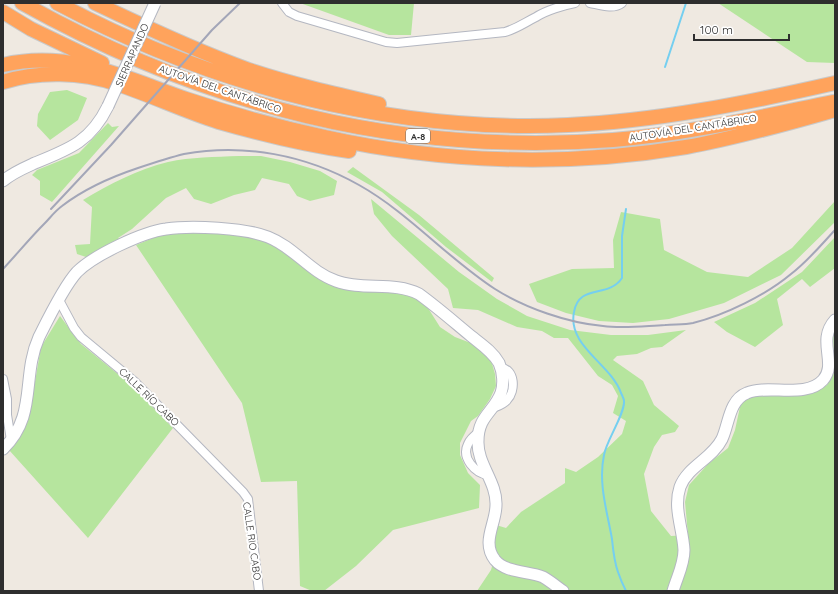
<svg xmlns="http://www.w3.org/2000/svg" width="838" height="594" font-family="Quicksand,sans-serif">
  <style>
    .green { fill: #b6e59e }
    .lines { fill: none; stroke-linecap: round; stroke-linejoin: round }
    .stream { stroke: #75cff0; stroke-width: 2 }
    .street-casing { stroke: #b4b7c1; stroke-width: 10 }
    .secondary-casing { stroke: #b4b7c1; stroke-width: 13 }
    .highway-casing { stroke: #c9c9c9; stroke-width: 16 }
    .street { stroke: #fff; stroke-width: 8 }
    .secondary { stroke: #fff; stroke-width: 11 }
    .highway { stroke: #ffa35c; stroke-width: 14 }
    .rail { stroke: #a3a6b8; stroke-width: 2 }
    .secondary-bridge-casing { stroke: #b4b7c1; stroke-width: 13; stroke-linecap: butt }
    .secondary-bridge { stroke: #fff; stroke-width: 11 }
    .labels { text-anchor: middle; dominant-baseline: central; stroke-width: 4; stroke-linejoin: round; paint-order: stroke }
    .shield { fill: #fff; stroke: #6d6d6d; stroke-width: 1 }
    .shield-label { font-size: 9px; font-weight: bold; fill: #2e2e2e }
    .street-label { font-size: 10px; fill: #2e2e2e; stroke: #fff }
  </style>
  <rect width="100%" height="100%" fill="#efe9e1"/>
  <path class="green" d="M300,3H414L411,35H389Z
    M718,3H835V63L807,62Z
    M67,90L87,98L78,120L50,140L37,126L38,114L50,92Z
    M108,123L112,127L119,126L52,202L40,195V181L32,175L37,170L79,153Z
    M239,156H261L290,162L320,171L337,181L334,195L310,201L297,196L289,184L262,178L255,190L234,195L211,204L194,199L186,188L166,198L132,229L118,238L123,241L89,258L77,254L75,245L90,244L92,207L83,200C110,184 138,169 168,162C191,157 215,157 239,156Z
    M353,167L419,215L494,278L492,282L446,247L382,192L347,172Z
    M371,199L459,272L497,299L527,316L570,330L611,335H648L686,330L662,347L651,348L637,354L617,356L613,360L643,381L654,405L679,426L675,432L662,435L654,447L644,474L651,511L671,536L688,535L685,502L689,485L708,464L728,448L735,430L741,402L754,395L811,394L827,385L834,372L833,332L835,329V591H477L491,570L496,552L492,535L496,525L506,528L521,512L565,483V468L576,472L598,457L622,434L626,421L613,413L618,396L612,385L598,376L568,338H554L542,331L517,327L478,310L453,308L448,289L392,236L374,214Z
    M835,201V222L781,275L724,303L669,319L633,323L599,321L566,313L537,302L529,284L572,269L614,268L613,240L621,212L660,219L664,250L707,272L748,277L792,248Z
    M181,232L248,235L272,243L309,270L401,293L417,299L428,308L440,327L455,337L476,345L491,360L495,374L496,386L490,399L478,416L471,421L460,443V455L468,473L480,485L479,508L393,530L356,566L324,591H312L300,586L297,481L261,482L242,403L136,245L163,234Z
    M835,237V268L810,287L802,279L777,299L783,325L755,347L727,332L714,322L755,303L802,272Z
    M60,316L81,344L129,383L173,428L88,538L9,450L29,416L41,347Z"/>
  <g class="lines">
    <path class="stream" d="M665,67L686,3
      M626,209L622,236V278C608,299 579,283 574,312C567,346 611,364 621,393C622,395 624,399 624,401C625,414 606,441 604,455C598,483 607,511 612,539C613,549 614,561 618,572C620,578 623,585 626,591"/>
    <g class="street-casing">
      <path id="street" d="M282,3L289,12L297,16L386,42L397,43L505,32C518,28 524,23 536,17C545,11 564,5 575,3
        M590,3C600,5 613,10 622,3
        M59,300L74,328L81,337L134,381L243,492L248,499L259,591
        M3,379L7,399V415L11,440
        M493,408C498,406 504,404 507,400C516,391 515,369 501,368
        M479,432C475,435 470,439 468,444C461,458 475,473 488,475"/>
    </g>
    <g class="secondary-casing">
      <path id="secondary" d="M3,181C12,173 24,168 35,163C70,149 91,141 108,106
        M3,449C38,415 21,377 39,337C48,319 64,286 77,272C94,255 143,232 166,229C191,225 246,228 268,237C294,247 310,272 336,281C363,291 394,281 419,294C437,307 454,322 471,336C481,344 493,352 499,363C503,372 504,384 501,393C494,412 478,416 478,441C477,464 497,482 496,505C496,524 481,542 495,560C506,573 528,571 543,577C550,581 556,586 563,591
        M673,591C677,577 684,565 684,550C683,529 673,508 680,487C688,466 712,459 722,439C729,424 729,400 747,393C768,384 806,399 823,380C838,363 816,341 835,320"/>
    </g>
    <g class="highway-casing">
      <path id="highway" d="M22,3C207,106 400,156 613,140C687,134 760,117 833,102
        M57,3C213,86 391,133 568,125C658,121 747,103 835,83
        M95,3C145,27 196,51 249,70C291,84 335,94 379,104
        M3,12L31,29L102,63
        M3,65C71,49 127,79 189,100C234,115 279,127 325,137C442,163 567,167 686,147C736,138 786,124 835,110
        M3,82C39,71 81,72 117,84C151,95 184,111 219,122C261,134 305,145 349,151"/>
    </g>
    <use href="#street" class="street"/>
    <use href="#secondary" class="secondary"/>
    <use href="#highway" class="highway"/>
    <path class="rail" d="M51,209L111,145L212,30L240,3
      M3,269C17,254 30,238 45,223C50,218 55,211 62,206C84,189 111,177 138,168C153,163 168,158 184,154C244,143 306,155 359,185C409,213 447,258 495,289C525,308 568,323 603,326C623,329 644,326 665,325C674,324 684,325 693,323C725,315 766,295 791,274C807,262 821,245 835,230"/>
    <g class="secondary-bridge-casing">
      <path id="secondary-bridge" d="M108,106L155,3"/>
    </g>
    <use href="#secondary-bridge" class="secondary-bridge"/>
  </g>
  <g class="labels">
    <rect class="shield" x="406" y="129" width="24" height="14" rx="3"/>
    <g class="shield-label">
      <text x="418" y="136">A-8</text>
    </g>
    <g class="street-label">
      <text transform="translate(132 55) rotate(-66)">SIERRAPANDO</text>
      <text transform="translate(220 89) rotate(19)">AUTOVÍA DEL CANTÁBRICO</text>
      <text transform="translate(693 128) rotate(-9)">AUTOVÍA DEL CANTÁBRICO</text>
      <text transform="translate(149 397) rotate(44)">CALLE RÍO CABO</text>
      <text transform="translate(252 541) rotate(82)">CALLE RIO CABO</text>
    </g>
  </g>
  <rect width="838" height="594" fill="none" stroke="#2e2e2e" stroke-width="8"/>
  <path d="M694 34v6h95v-6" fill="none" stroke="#2e2e2e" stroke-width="2"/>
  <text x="700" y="34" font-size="12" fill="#2e2e2e" stroke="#ffffff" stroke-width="3" paint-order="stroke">100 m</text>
</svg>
